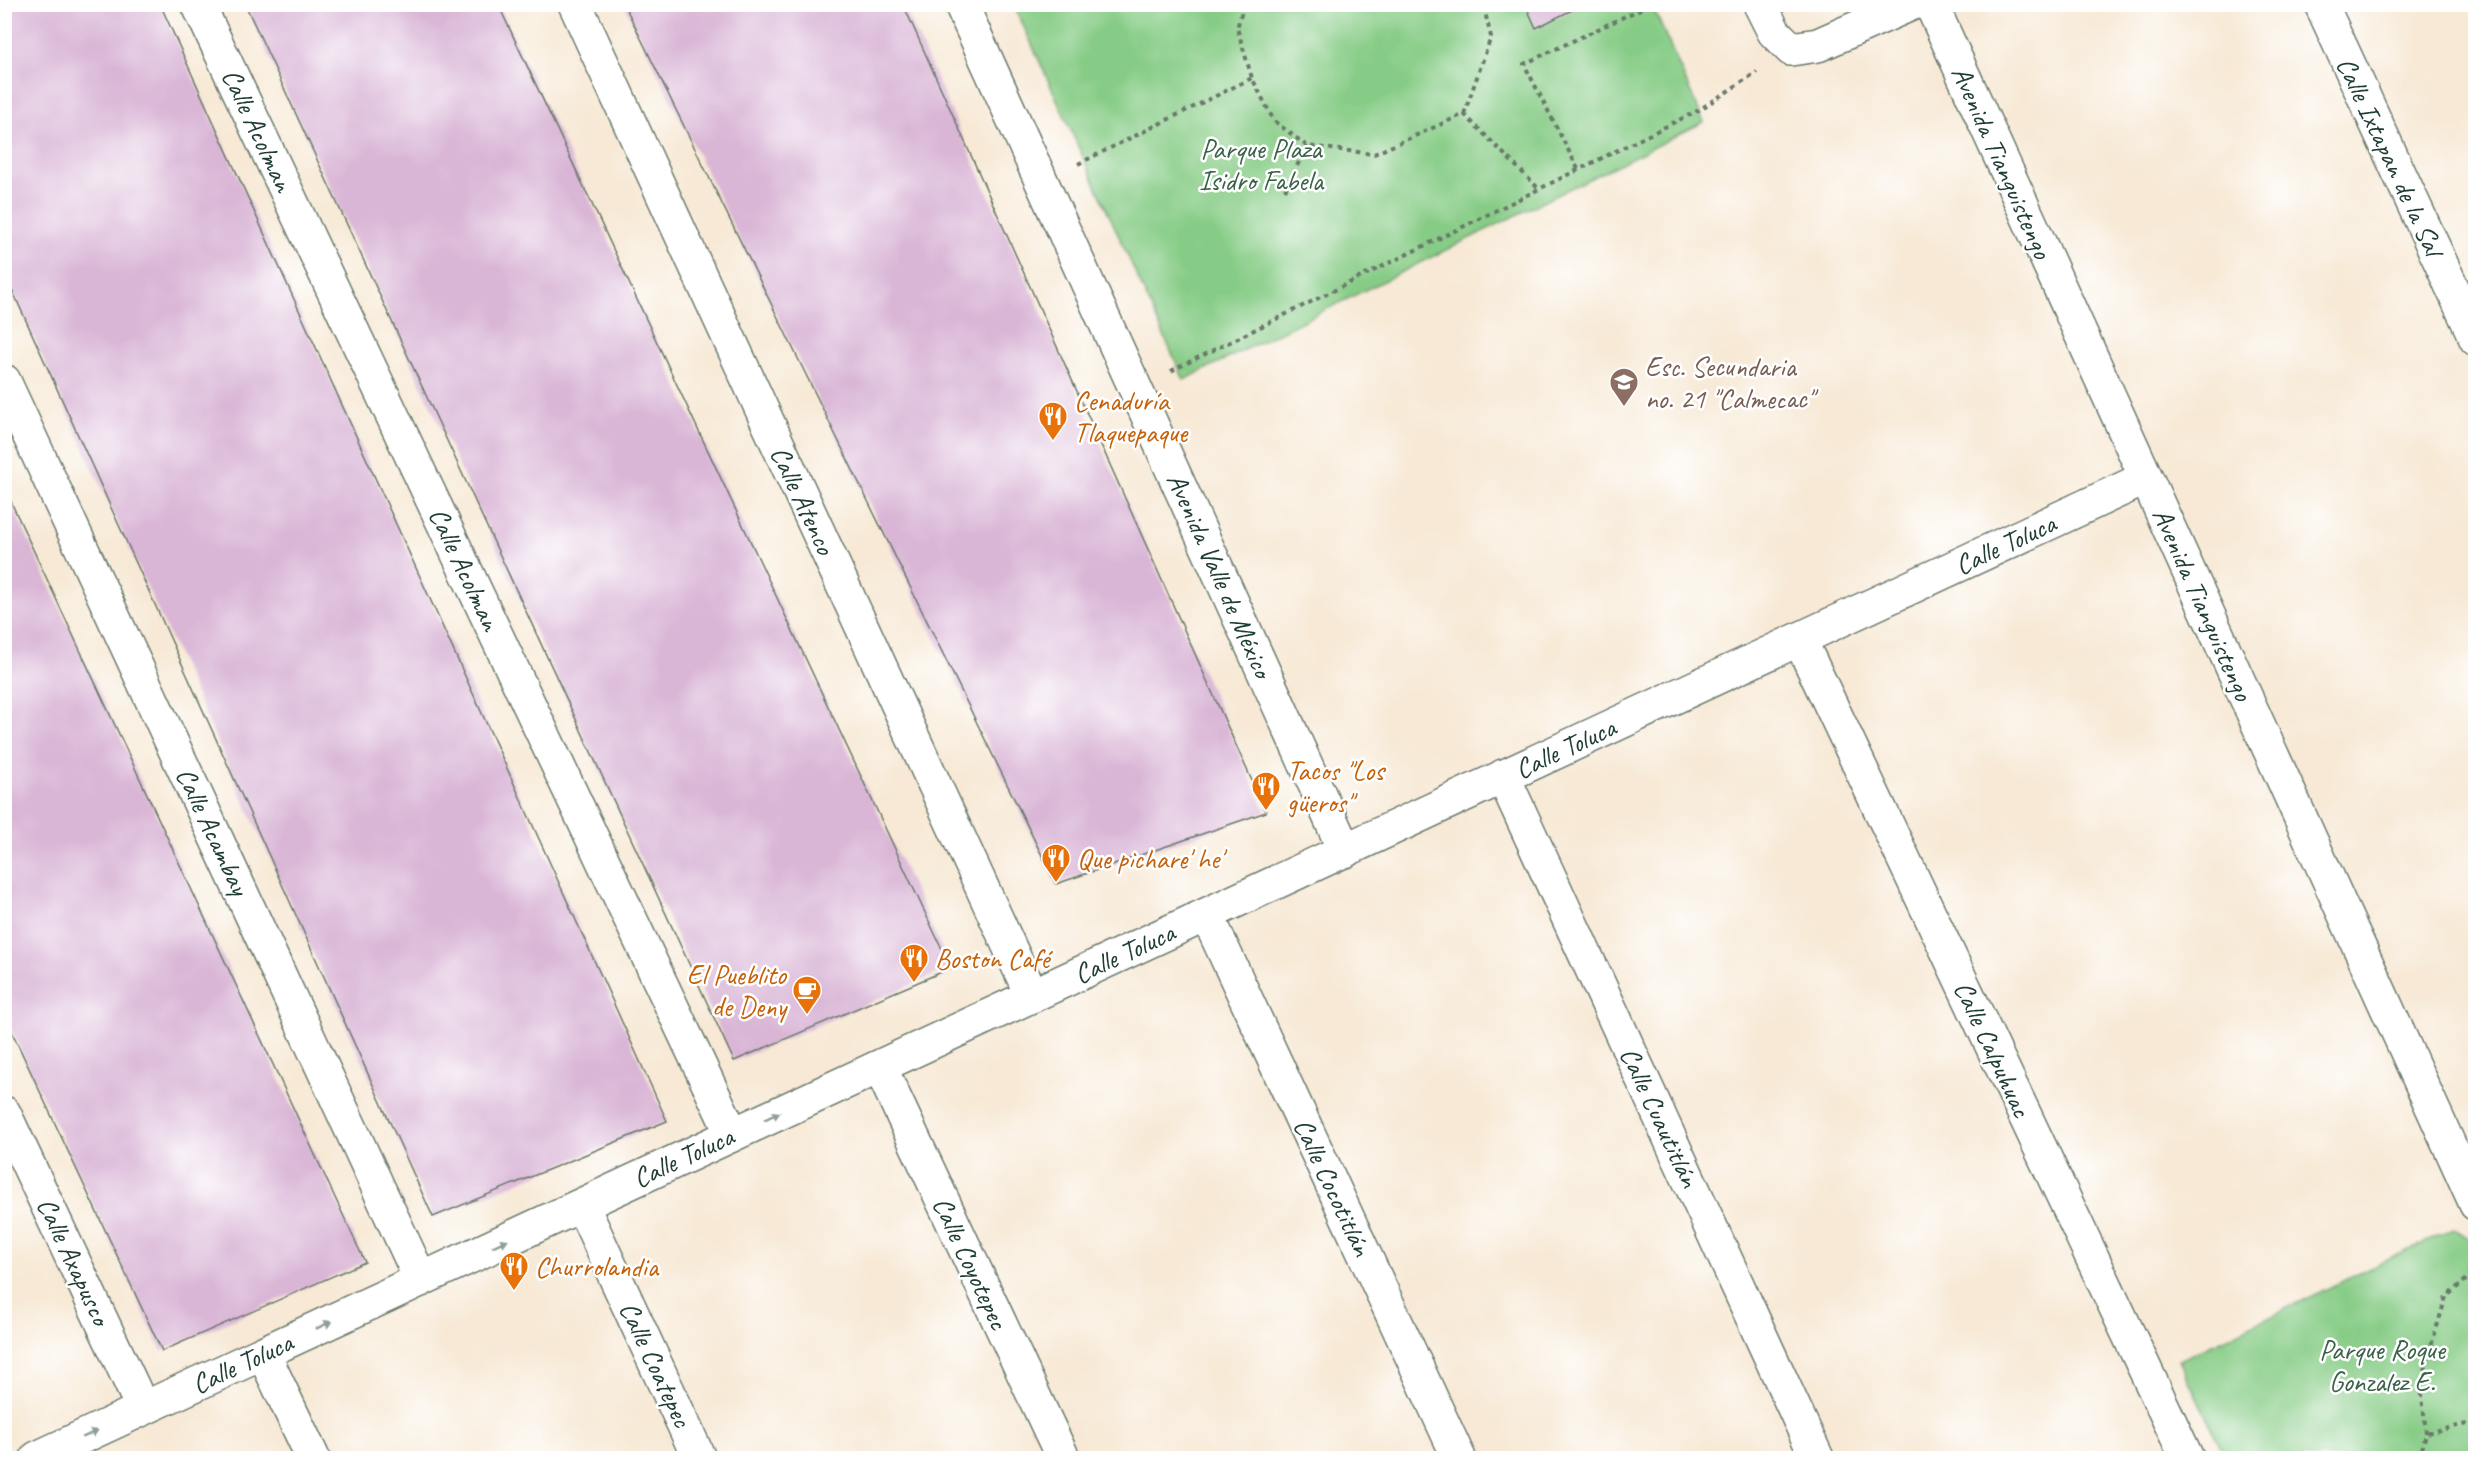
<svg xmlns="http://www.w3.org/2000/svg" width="2480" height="1463" font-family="Caveat,sans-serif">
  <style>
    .green { fill: #87cc86; stroke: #53845d; stroke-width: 1.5 }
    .building { fill: #d9b5d6 }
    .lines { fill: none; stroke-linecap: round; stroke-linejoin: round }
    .street-casing { stroke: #6b796c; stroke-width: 36 }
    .path { stroke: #6b796c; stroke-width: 4; stroke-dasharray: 4.5 4.5; stroke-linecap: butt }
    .street { stroke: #fff; stroke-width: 33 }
    .oneway { fill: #8f9e9a }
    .labels { text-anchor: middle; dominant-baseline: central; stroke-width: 5; stroke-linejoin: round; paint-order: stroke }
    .street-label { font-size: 28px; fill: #1f3d34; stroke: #fff }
    .park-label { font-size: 28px; fill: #396148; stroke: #fff }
    .education-label { font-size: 28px; fill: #785e54; stroke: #fff; text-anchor: start }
    .food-label { font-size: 28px; fill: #c56008; stroke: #fff; text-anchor: start }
  </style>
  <rect width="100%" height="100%" fill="#fff"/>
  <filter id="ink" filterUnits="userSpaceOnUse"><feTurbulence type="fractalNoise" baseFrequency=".0167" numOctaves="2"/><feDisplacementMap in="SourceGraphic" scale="12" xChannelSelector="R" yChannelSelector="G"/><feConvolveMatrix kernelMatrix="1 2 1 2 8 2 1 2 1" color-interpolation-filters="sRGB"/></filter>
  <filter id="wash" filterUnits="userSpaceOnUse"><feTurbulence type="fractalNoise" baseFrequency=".008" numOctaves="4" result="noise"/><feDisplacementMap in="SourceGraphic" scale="24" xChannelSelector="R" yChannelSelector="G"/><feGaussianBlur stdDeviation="1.35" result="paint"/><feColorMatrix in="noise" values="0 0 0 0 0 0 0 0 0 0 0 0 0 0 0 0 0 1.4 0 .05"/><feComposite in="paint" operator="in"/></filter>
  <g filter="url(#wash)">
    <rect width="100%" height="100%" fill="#f7e9d5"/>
    <path class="green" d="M1014,5H1652L1704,122L1184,380Z
      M2453,1228L2475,1242V1458H2226L2179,1360Z"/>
    <g id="blocks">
      <path class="building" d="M4,4H160L667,1121L433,1217L4,272Z
        M245,4H498L951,968L734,1061Z
        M624,4H903L1266,812L1056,884Z
        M1525,4H1584L1536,28Z
        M4,487L365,1262L162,1351L4,1015Z"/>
    </g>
  </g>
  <g filter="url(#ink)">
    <use href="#blocks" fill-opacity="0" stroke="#6b796c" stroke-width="1.5"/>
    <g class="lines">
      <g class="street-casing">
        <path id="street" d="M198,4L732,1134
          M575,4L1032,996
          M961,4L1345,851
          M1760,4L1774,32L1791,49L1818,45L1911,4
          M1931,4L2476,1204
          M2321,4L2476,339
          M4,381L421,1280
          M1800,640L2187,1458
          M1503,776L1817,1458
          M1207,915L1459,1458
          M880,1067L1063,1458
          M4,1113L143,1409
          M582,1205L699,1458
          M263,1353L313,1458
          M37,1458L2146,478"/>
      </g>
      <path class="path" d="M1244,4L1237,28L1252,78L1274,121L1307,146L1374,154L1464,114L1491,37L1483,4
        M1464,114L1539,189
        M1078,164L1252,78
        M1578,169L1524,64L1651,4
        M1285,190L1307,146
        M1171,371L1699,110L1757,72
        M2426,1433L2421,1387L2431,1346L2446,1297L2476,1271
        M2420,1458L2426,1433L2476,1422"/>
      <use href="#street" class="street"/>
    </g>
    <defs><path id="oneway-solid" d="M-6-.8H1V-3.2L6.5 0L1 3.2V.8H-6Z" transform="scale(1.5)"/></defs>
    <g class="oneway">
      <use href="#oneway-solid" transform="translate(772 1116) rotate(-25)"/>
      <use href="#oneway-solid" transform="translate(500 1243) rotate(-25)"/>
      <use href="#oneway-solid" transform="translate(324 1325) rotate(-25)"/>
      <use href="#oneway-solid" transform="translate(90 1434) rotate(-25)"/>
    </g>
  </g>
  <defs>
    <g id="school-pin" transform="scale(1.5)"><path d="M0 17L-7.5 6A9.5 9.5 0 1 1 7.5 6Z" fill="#8d6e63" stroke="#fff"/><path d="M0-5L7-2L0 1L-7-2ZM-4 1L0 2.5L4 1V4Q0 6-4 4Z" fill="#fff"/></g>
    <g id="restaurant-pin" transform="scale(1.5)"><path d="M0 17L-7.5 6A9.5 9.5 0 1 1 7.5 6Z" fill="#e8710a" stroke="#fff"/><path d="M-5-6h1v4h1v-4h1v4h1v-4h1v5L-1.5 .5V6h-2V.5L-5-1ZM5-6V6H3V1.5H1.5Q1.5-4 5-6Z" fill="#fff"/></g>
    <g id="cafe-pin" transform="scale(1.5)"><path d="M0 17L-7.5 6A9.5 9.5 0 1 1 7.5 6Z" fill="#e8710a" stroke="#fff"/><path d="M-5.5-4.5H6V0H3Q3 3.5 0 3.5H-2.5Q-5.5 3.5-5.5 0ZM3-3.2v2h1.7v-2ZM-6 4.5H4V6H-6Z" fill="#fff"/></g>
  </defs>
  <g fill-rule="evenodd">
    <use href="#school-pin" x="1624" y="382"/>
    <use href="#restaurant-pin" x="1053" y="416"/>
    <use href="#restaurant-pin" x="1266" y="786"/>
    <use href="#restaurant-pin" x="1056" y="858"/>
    <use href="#restaurant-pin" x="914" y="958"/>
    <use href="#cafe-pin" x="807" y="990"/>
    <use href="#restaurant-pin" x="514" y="1266"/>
  </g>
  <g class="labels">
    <g class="street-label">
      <text transform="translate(258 130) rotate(65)">Calle Acolman</text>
      <text transform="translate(2390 156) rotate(65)">Calle Ixtapan de la Sal</text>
      <text transform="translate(2002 162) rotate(66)">Avenida Tianguistengo</text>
      <text transform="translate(803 500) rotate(65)">Calle Atenco</text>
      <text transform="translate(2005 544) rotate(-25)">Calle Toluca</text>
      <text transform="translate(465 569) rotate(65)">Calle Acolman</text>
      <text transform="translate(1220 575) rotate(66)">Avenida Valle de México</text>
      <text transform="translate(2203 604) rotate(66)">Avenida Tianguistengo</text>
      <text transform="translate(1565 748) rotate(-25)">Calle Toluca</text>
      <text transform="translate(213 831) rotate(65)">Calle Acambay</text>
      <text transform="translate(1124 953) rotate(-25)">Calle Toluca</text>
      <text transform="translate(1993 1049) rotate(65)">Calle Calpuhuac</text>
      <text transform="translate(1660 1117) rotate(65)">Calle Cuautitlán</text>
      <text transform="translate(683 1157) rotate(-25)">Calle Toluca</text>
      <text transform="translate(1333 1187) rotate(65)">Calle Cocotitlán</text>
      <text transform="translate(74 1261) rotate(65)">Calle Axapusco</text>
      <text transform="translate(971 1263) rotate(65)">Calle Coyotepec</text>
      <text transform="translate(242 1363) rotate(-25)">Calle Toluca</text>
      <text transform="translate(656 1364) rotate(65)">Calle Coatepec</text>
    </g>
    <g class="park-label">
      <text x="1261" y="148">Parque Plaza<tspan x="1261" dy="32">Isidro Fabela</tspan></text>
      <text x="2382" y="1349">Parque Roque<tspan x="2382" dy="32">Gonzalez E.</tspan></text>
    </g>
    <g class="education-label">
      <text x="1645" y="366">Esc. Secundaria<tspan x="1645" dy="32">no. 21 "Calmecac"</tspan></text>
    </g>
    <g class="food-label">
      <text x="1074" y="400">Cenaduría<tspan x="1074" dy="32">Tlaquepaque</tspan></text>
      <text x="1287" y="770">Tacos "Los<tspan x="1287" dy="32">güeros"</tspan></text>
      <text x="1077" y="858">Que pichare' he'</text>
      <text x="935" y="958">Boston Café</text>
      <text x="786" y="974" text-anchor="end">El Pueblito<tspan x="786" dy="32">de Deny</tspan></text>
      <text x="535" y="1266">Churrolandia</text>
    </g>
  </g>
  <rect width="2480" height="1463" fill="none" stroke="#fff" stroke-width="24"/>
</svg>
